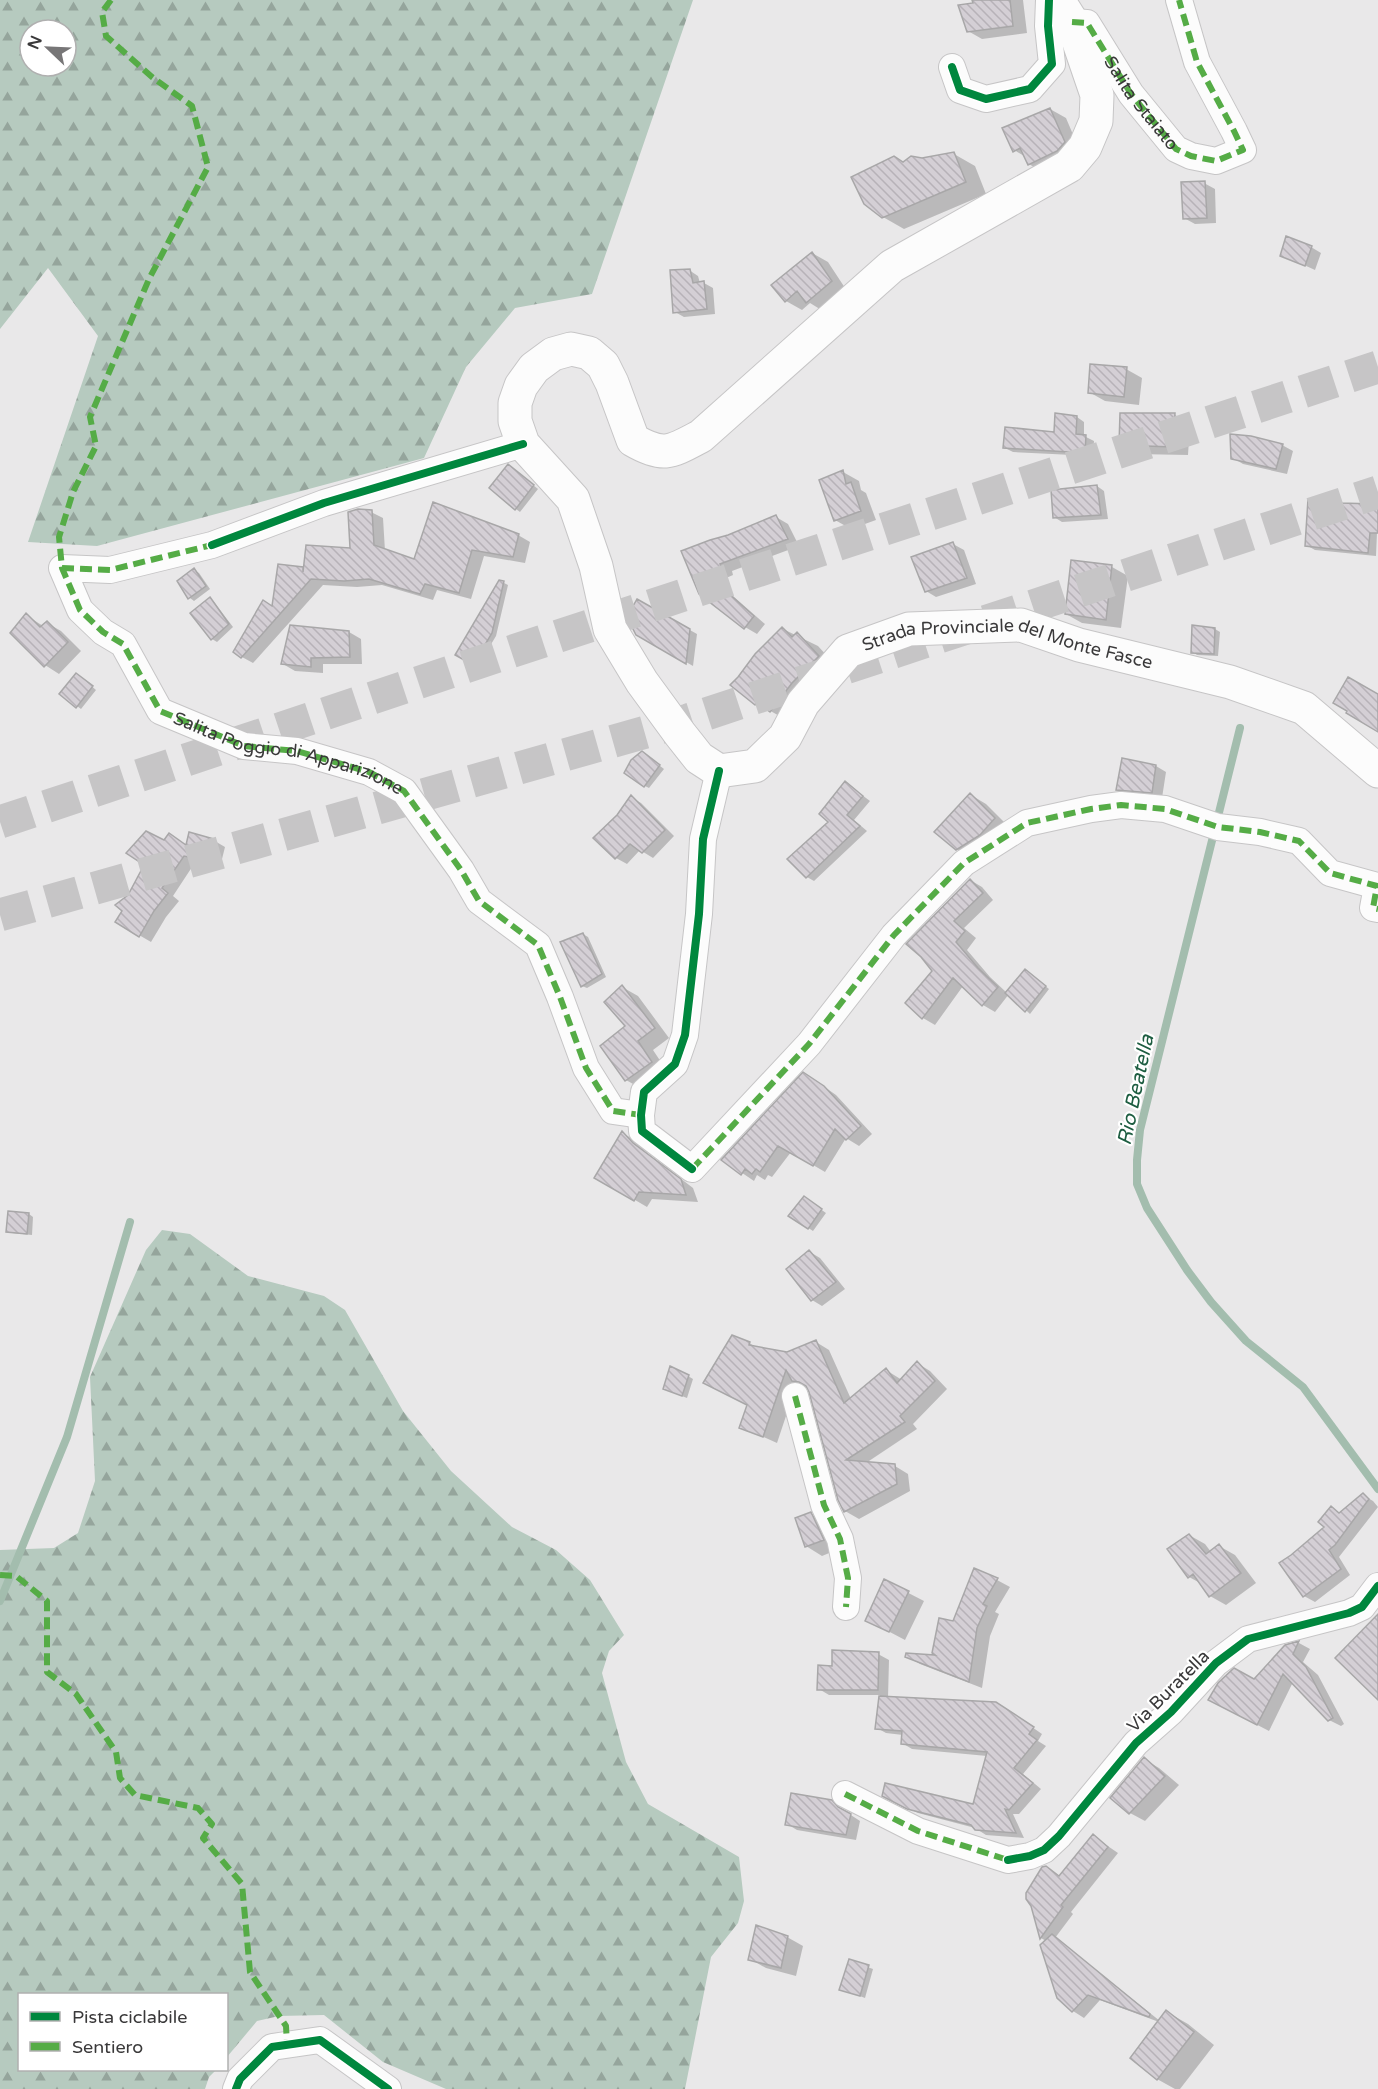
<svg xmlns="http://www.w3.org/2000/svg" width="1378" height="2089" font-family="'Varela Round',sans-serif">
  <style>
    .forest { fill: url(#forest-firs); fill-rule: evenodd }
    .shadow { fill: #0003 }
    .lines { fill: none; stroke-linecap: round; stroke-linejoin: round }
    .stream { stroke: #a3bdae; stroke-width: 8 }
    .building { fill: url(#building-back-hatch); stroke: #a8a7a8; stroke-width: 1.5 }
    .highway-tunnel { stroke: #c6c5c6; stroke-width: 33; stroke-dasharray: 33 16; stroke-linecap: butt }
    .street-casing { stroke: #c6c5c6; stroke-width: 28 }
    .secondary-casing { stroke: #c6c5c6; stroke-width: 35 }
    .street { stroke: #fcfcfc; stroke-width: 26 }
    .secondary { stroke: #fcfcfc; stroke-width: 33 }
    .quiet { stroke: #55ac46; stroke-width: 6; stroke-dasharray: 12 6; stroke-linecap: butt }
    .cycleway-casing { stroke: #fff; stroke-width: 11 }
    .cycleway { stroke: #00873e; stroke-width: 8 }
    .labels { text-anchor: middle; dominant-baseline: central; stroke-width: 4.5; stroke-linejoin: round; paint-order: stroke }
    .street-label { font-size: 18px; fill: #3a393a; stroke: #fff }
    .water-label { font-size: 20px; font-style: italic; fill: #1d5d41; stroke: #fff }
  </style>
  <defs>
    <pattern id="forest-firs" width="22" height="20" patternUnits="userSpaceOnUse" patternTransform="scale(1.5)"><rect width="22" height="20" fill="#b6cabf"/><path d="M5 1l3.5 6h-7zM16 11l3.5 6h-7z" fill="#95a59c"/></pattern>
    <pattern id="building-back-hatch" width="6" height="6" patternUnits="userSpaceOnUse" patternTransform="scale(1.5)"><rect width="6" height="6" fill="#d4cfd5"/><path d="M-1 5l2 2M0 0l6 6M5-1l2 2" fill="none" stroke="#b7b2b8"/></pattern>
  </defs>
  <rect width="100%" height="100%" fill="#e9e8e9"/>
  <path class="forest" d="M0,0H693L592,294L515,308L466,367L424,458L97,546L28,542L98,336L48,268L0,329ZM30,30H66V66H30Z
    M162,1230L190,1234L248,1276L324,1296L345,1310L403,1411L451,1471L512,1527L556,1550L590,1580L624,1635L609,1651L602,1673L626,1762L648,1804L739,1857L744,1901L738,1923L711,1957L685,2089H446L383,2062L324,2015L279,2016L257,2021L227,2057L226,1994H20V2070H216L209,2077L205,2089H0V1550L54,1548L78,1533L95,1481L90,1377L146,1250Z"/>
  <path class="shadow" d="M974,0H1023L1027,33L982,39L968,31Z
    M1050,109L1066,118L1080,151L1045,174L1029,164L1026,157L1014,150Z
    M954,154L975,166L986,194L904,229L883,217L903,163Z
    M1204,183L1215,189L1216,223L1195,224L1184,218Z
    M1311,247L1321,253L1315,270L1282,255Z
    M812,253L828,262L847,291L823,311L810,303L802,310L786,301Z
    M689,270L698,276L700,283H704L713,288L715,314L684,317L675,312Z
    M1126,369L1142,378L1139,405L1105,401L1089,392Z
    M1175,415L1190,424L1188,455L1136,454L1120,444Z
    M1077,417L1084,422V436L1094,441L1093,456L1013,452L1005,448L1055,433Z
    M1282,445L1293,451L1287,474L1243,464L1233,458Z
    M513,469L538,489L520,512L516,509Z
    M843,472L859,481L861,490L866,493L876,520L851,529L835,520Z
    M1097,486L1104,491L1108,519L1062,522L1054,517Z
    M1309,501L1371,505L1378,509L1376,556L1315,550L1306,545Z
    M371,512L383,518L385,551L415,561L518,535L530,542L525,563L484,556L471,599L437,590L433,600L382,585L357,587L323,585L253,663L242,657L302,568L305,569L352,550Z
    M776,517L788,524L799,546L732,571L733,575L717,582L765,624L757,634L745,627L683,552L728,537Z
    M953,544L964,550L976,584L936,597L926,591Z
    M1072,562L1112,567L1128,576L1121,628L1082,623L1066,614Z
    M194,570L199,573L210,589L194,601L190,598L179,581Z
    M500,581L508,585L496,636L478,666L457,654Z
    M210,599L214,602L233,627L217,642L212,639L192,613Z
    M638,601L697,634L693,666L637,634Z
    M26,615L43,626L47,623L61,631L81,651L59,674L45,665Z
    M783,629L818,646L839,669L792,723L756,703L732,685Z
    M1215,629L1220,632L1218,656L1197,655L1193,652Z
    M349,632L361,639L362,664H323V673L295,671L283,664Z
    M81,677L96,690L81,709L77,706Z
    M647,756L664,769L649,788L645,786Z
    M1156,766L1166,772L1162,798L1129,796L1119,790Z
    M846,783L870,801L854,820L867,831L814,881L807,877Z
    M971,795L986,804L1010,828L973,858L957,849Z
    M631,797L641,803L674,836L653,858L640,850L627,864L616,858L595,838L618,816Z
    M170,835L187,846L213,840L225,847L220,867L196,861L173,896L179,901L166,917L151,942L139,935L130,896Z
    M970,880L982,887L993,900L964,928L976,938L967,950L990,977L1007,993L1026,971L1049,989L1030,1014L1009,994L995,1012L983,1005L963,986L935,1025L923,1018L907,1003L934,971Z
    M583,934L588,937L606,977L587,988L582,986Z
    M622,987L638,996L669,1038L653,1050L667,1071L642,1089L626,1080L627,1027Z
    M816,1081L836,1095L872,1134L859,1146L846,1138L825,1172L791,1152L772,1177L768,1175L765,1180L757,1175L754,1181L723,1160Z
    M622,1133L635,1140L646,1152L693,1188L698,1202L652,1199L647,1207L596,1177Z
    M809,1201L826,1213L813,1231L790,1216Z
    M29,1214L33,1217L32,1235L12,1233L8,1231Z
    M810,1252L820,1258L845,1289L822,1306L812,1300Z
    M816,1342L829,1350L851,1399L886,1370L902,1380L917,1363L930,1371L947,1389L913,1424L917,1429L866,1463L895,1466L908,1474L910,1491L859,1519L845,1511L809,1388L797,1383L777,1443L741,1427L749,1405L718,1390L749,1343L758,1348L788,1354Z
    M688,1376L693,1379L687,1398L669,1391Z
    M1363,1495L1373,1501L1378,1507L1339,1557L1350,1575L1315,1602L1304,1596L1331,1508L1341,1514Z
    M811,1514L827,1523L839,1549L822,1556L806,1546Z
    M1189,1535L1205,1544L1211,1552L1219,1546L1235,1555L1256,1583L1226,1605L1210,1596L1202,1584L1189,1577Z
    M997,1580L1010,1587L995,1612L999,1614L990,1636L982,1688L920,1664L907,1656H940L954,1623Z
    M885,1581L924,1601L905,1640L867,1620Z
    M1299,1643L1310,1649L1303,1662L1318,1675L1344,1724L1341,1726L1329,1720L1293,1682L1269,1731L1221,1706L1254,1681L1286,1646Z
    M878,1654L889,1660L888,1698L1006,1709L1042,1734L1038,1741L1046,1746L1023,1774L1041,1789L1019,1814H1013L1024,1838L986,1835L975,1828L918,1813L893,1801L974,1806L987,1756L912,1749L902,1743L903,1735L886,1733L877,1728L880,1695H829L819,1689L833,1667Z
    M1144,1759L1159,1768L1179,1785L1145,1821L1130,1813Z
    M831,1802L860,1821L856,1840L797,1830L787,1824Z
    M1093,1836L1118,1853L1071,1912L1073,1914L1055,1938L1160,2021L1167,2012L1188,2024L1214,2045L1180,2089H1175L1157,2079L1159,2022L1100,2000L1084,2018L1073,2011L1059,1997L1046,1941L1041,1938L1032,1906L1046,1867L1060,1877Z
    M787,1937L803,1946L796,1976L766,1968L750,1959Z
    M850,1961L873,1969L865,1998L841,1989Z"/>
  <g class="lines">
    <path class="stream" d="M1240,728L1140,1130L1137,1160V1184L1147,1208L1187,1270L1211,1302L1246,1341L1303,1387L1378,1489
      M0,1601L67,1437L130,1222"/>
  </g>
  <path class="building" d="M972,0H1010L1013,26L967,32L958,5L973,3Z
    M1050,108L1065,142L1057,151L1028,165L1020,148L1013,152L1002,128Z
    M954,152L966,182L882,218L864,204L851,177L894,156L903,162L911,156L922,158Z
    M1205,181L1207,218L1183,219L1181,182Z
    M1286,236L1312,246L1305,266L1280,256Z
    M812,252L832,281L806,303L797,291L785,302L771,285Z
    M690,269L693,283L704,281L707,309L673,313L670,270Z
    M1090,364L1127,367L1124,397L1088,393Z
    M1055,413L1077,416L1076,434L1086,435L1085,453L1003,448L1005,427L1054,432Z
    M1120,413H1175L1173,447L1119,445Z
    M1230,434L1251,436L1283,444L1276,469L1231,459Z
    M508,464L534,485L515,510L489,488Z
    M843,470L846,484L851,482L861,511L834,521L819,480Z
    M1097,485L1101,515L1053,518L1051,490Z
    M1308,499L1339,503L1378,504V533H1370L1368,553L1305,546Z
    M433,502L519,534L513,557L472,550L459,593L425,584L420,594L369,579L344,581L311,579L241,658L233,652L263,600L272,606L278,564L303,567V572L306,545L350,548L348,512L358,509L372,510L374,545L414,559Z
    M776,515L788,539L720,564L722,568L707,574L754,616L744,629L699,594L681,551L710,540L728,535Z
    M953,542L967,578L925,592L911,557Z
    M1071,560L1112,565L1106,620L1065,614Z
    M194,568L206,586L188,599L177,581Z
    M499,580L504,581L492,633L473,665L455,655Z
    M210,597L229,624L211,640L190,613Z
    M637,599L690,629L686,664L636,635L627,617Z
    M26,613L40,627L47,621L68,642L44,667L10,633Z
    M290,625L349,631L350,657L311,658V667L281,664Z
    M1192,625L1215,628L1214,654L1191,653Z
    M782,627L792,637L797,632L819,656L792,683L770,712L757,702L755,705L730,685L738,677L755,654Z
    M76,673L93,686L76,708L59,694Z
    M1348,677L1378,694V732L1346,713L1347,711L1333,703Z
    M642,751L660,765L644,787L624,773L631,760Z
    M1122,758L1156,765L1152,793L1116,790Z
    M845,781L863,796L847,815L860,826L806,878L787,859L828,822L819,814Z
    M970,793L995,818L980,835L956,850L934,832Z
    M631,795L665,830L642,853L630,844L615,859L593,838L617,815Z
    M146,831L164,840L169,833L186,845L189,832L214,839L208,861L184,856L162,888L168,893L154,911L139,937L115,922L122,911L115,905L128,895L144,865L126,853Z
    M970,879L983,893L954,921L965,931L956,942L978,968L998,987L982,1006L953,978L922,1019L905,1003L932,971L921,957L906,944Z
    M583,933L602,974L581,987L560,942Z
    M1025,969L1046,986L1025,1012L1005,993Z
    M622,985L655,1028L638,1041L652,1062L625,1081L600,1046L625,1026L604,1002Z
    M803,1072L824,1086L861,1126L846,1140L835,1129L813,1166L778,1146L760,1172L756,1169L752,1174L745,1169L741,1175L721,1160Z
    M622,1131L633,1143L681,1179L686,1195L639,1192L634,1201L594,1178Z
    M804,1196L822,1209L808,1229L788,1216Z
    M8,1211L29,1213L27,1234L6,1232Z
    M809,1250L836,1282L811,1301L786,1269Z
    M732,1335L750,1342L749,1345L787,1352L816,1340L844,1403L886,1368L897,1383L917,1361L935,1381L900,1416L905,1422L846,1460L895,1464L897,1484L844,1512L838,1500L809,1392L806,1386L799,1382L792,1381L786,1370L763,1437L739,1428L747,1405L703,1383Z
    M670,1366L689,1375L682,1396L663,1389Z
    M1363,1493L1369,1499L1335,1545L1329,1550L1341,1569L1303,1597L1279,1563L1291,1555L1324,1527L1318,1522L1331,1506L1339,1513Z
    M811,1512L824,1540L805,1547L795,1518Z
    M1189,1534L1206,1554L1219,1544L1241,1573L1209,1597L1193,1574L1188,1578L1167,1549Z
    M974,1568L998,1578L983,1604L987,1606L977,1628L969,1682L905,1657L906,1653L935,1655L932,1653L939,1618L953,1621Z
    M884,1579L909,1591L889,1632L865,1621Z
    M1378,1614V1700L1335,1658Z
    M1299,1641L1293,1654L1306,1667L1333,1718L1328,1721L1283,1674L1257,1725L1208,1700L1218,1683L1234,1668L1254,1679L1285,1645Z
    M832,1650L879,1652L878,1690H817L818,1665L832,1666Z
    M879,1696L996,1702L1034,1727L1029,1734L1037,1740L1014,1768L1033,1783L1009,1810L1005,1809L1016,1833L975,1830L971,1825L907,1809L882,1796L885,1783L973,1804L987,1752L901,1744L902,1731L875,1729Z
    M1144,1757L1165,1776L1129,1814L1110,1798Z
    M791,1793L832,1800L838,1807L851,1814L846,1835L785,1825Z
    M1093,1834L1108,1847L1061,1905L1063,1907L1040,1939L1031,1906L1026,1899V1893L1042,1867L1046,1866L1059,1876Z
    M756,1925L788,1936L781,1968L748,1960Z
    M1052,1934L1150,2014L1149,2017L1088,1995L1072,2012L1057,1998L1040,1945Z
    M849,1959L869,1965L860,1996L839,1990Z
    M1166,2010L1194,2032L1157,2080L1130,2058Z"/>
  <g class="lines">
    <path class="highway-tunnel" d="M0,822L507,653L1378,367
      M0,915L688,720L1378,492"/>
    <g class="street-casing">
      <g id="street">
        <path id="s1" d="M1072,22L1087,23L1131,94L1176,149L1191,156L1216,161L1243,150L1234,131L1197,62L1179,0"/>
        <path d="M952,67L960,90L986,99L1030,89L1052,64L1048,26L1049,0"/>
        <path d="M523,444L324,503L212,545L110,570L62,568L80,610L103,632L123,644L160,711L244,746L297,751L369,772L404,791L461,870L479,901L538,945L560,997L586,1068L613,1111L641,1115"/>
        <path d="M719,771L703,839L699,914L685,1035L675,1064L644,1092L641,1115L642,1131L692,1169L809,1044L894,935L964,863L1027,823L1091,809L1121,805L1165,809L1218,827L1260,832L1299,841L1330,873L1377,886L1373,908L1378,909"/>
        <path d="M795,1396L824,1505L840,1539L848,1578L846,1607"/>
        <path d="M845,1794L918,1831L1008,1860L1030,1856L1044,1850L1059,1836L1136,1743L1171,1712L1216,1663L1248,1639L1349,1613L1362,1607L1378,1586"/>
        <path d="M236,2089L240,2079L272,2047L320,2040L388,2089"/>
      </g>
    </g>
    <g class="secondary-casing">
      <g id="secondary">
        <path id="s2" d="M1058,0L1072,22L1097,95L1096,121L1085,147L1069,166L892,266L701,436C671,452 664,458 633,440L612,383L603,365L589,353L571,349L553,354L534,368L521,386L515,403V421L523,444L573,499L596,566L610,629L642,682L680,734L699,758L719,771L755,766L785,737L803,703L848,651L909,629L1021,625L1079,645L1230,682L1304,708L1378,771"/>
      </g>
    </g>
    <use href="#street" class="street"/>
    <use href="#secondary" class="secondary"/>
    <g class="quiet">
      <path id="s3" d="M111,0L102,12L106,36L152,77L192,106L208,167L149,279L90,417L96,446L73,492L59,537L62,568L80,610L103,632L123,644L160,711L244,746L297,751L369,772L404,791L461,870L479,901L538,945L560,997L586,1068L613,1111L641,1115"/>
      <path d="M1072,22L1087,23L1131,94L1176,149L1191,156L1216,161L1243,150L1234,131L1197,62L1179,0"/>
      <path d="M62,568L110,570L212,545"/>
      <path d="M692,1169L809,1044L894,935L964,863L1027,823L1091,809L1121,805L1165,809L1218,827L1260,832L1299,841L1330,873L1377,886L1373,908L1378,909"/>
      <path d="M795,1396L824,1505L840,1539L848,1578L846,1607"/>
      <path d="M0,1575L16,1576L47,1601V1672L76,1694L116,1752L120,1778L135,1795L198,1808L212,1824L203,1838L242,1884L250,1972L286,2026L287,2045"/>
      <path d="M845,1794L918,1831L1008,1860"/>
    </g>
    <g class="cycleway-casing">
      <path id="cycleway" d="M952,67L960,90L986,99L1030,89L1052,64L1048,26L1049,0
        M212,545L324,503L523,444
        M692,1169L642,1131L641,1115L644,1092L675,1064L685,1035L699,914L703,839L719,771
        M1008,1860L1030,1856L1044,1850L1059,1836L1136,1743L1171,1712L1216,1663L1248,1639L1349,1613L1362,1607L1378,1586
        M236,2089L240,2079L272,2047L320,2040L388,2089"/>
    </g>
    <use href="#cycleway" class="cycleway"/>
  </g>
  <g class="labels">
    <g class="street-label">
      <text stroke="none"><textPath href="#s1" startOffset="112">Salita Staiato</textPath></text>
      <text stroke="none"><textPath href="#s2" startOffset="1698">Strada Provinciale del Monte Fasce</textPath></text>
      <text stroke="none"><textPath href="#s3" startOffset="963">Salita Poggio di Apparizione</textPath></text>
      <text transform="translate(1168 1691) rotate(-45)">Via Buratella</text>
    </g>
    <g class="water-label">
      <text transform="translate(1136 1090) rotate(-78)">Rio Beatella</text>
    </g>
  </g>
  <rect x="18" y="1993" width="210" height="78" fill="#ffffff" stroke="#b0b0b0" stroke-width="1.5"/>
  <rect x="30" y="2012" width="30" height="9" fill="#00873e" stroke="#b0b0b0" stroke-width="1.5"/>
  <text x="72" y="2023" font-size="18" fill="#3a393a">Pista ciclabile</text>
  <rect x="30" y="2042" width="30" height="9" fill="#55ac46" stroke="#b0b0b0" stroke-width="1.5"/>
  <text x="72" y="2053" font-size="18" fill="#3a393a">Sentiero</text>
  <g transform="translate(48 48) rotate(293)"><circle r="28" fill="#ffffff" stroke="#b0b0b0" stroke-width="1.5"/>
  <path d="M0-4.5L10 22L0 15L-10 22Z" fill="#777677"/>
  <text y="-9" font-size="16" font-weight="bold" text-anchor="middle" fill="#3a393a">N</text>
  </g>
</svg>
